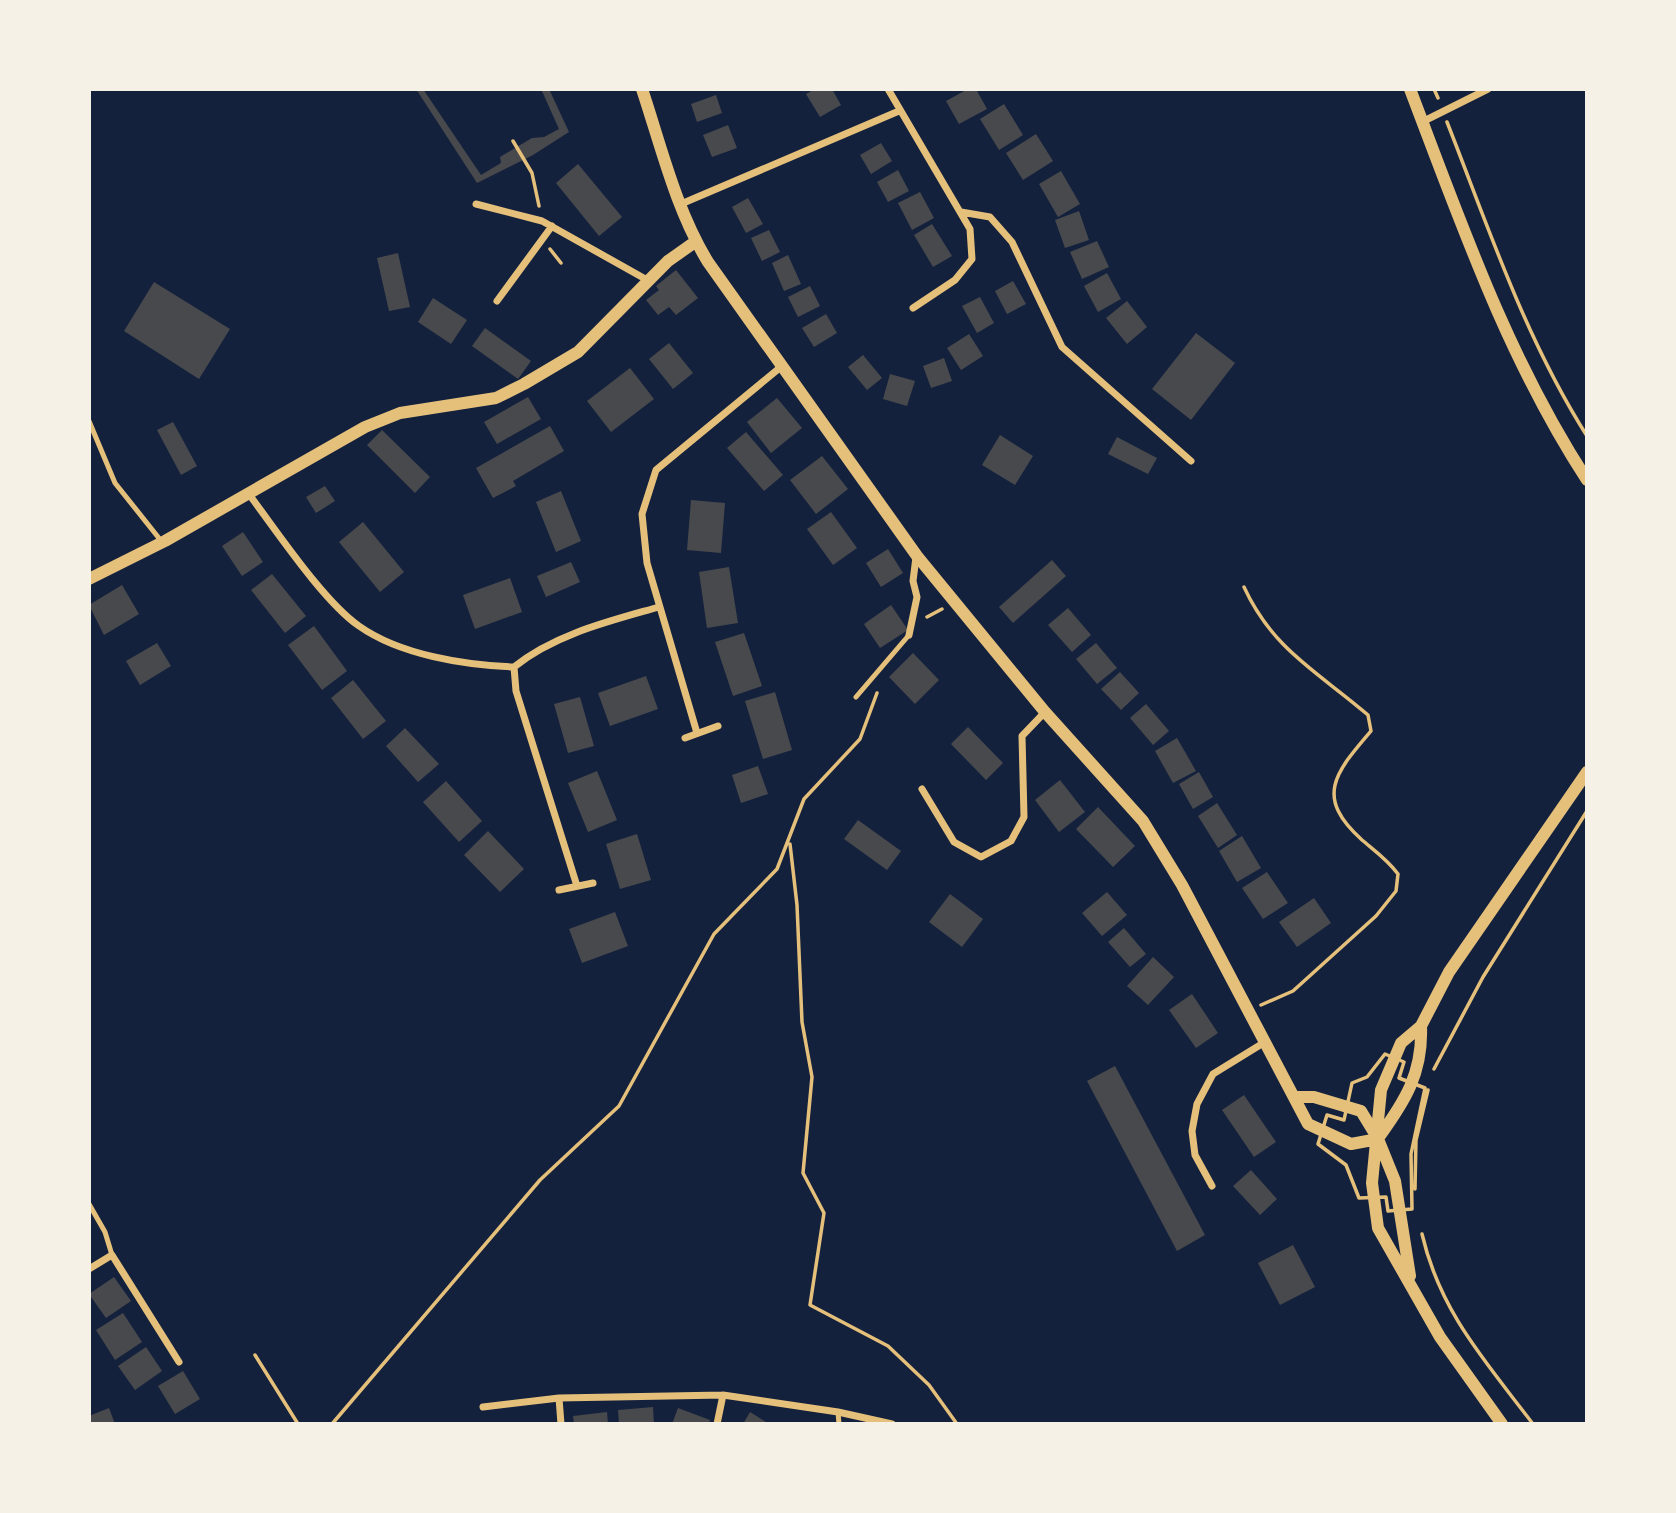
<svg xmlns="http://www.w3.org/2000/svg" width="1676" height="1513" font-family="Overpass,sans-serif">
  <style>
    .building { fill: #48494c }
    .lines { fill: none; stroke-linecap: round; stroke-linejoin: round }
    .path { stroke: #e5c07b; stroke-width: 3.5 }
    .service { stroke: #e5c07b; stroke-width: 5 }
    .minor { stroke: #e5c07b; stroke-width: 7 }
    .tertiary { stroke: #e5c07b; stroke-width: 12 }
  </style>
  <rect width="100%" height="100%" fill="#14213d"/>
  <path class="building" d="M416,89H423L481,175L501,163L500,157L532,138L544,137L559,129L541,89H549L569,132L533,155L477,183Z
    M815,89H832L841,105L820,117L806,94Z
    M968,89H976L987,109L959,124L946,101Z
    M716,95L722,113L697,122L691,104Z
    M1004,104L1023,135L999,150L980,119Z
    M728,125L737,148L712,157L703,135Z
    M1036,134L1053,161L1023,180L1006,153Z
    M881,143L892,161L871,174L860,155Z
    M578,164L622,217L599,236L556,183Z
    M898,170L909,191L888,202L877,182Z
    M1061,171L1080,204L1058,217L1039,184Z
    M920,192L934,218L912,230L898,203Z
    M748,198L763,224L746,233L732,207Z
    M1079,211L1089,240L1065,248L1055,220Z
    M932,224L952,256L933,267L914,235Z
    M769,230L780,252L762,261L751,238Z
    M1097,241L1109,267L1082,279L1070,252Z
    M398,253L410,307L389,311L377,258Z
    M788,255L801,284L784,291L772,263Z
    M676,270L698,298L676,315L669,307L658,315L646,300L659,290L656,286Z
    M1107,273L1121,299L1098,312L1084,286Z
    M1013,281L1026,304L1007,314L995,291Z
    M154,282L230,329L199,379L124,331Z
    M810,286L820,306L798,317L788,297Z
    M980,297L994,323L977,333L962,306Z
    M433,298L467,320L451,344L418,322Z
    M1127,301L1147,327L1127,344L1106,318Z
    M826,314L837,333L814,347L802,328Z
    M485,328L531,361L518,379L472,346Z
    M1196,333L1235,363L1191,420L1152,389Z
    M969,334L983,356L961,370L947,348Z
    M669,343L693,373L673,389L649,359Z
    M863,355L882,378L867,390L848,367Z
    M944,358L952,381L931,388L923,366Z
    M630,368L654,399L611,432L587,401Z
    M890,374L915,381L907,406L883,399Z
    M528,397L541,419L497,444L484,422Z
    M777,398L802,428L771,453L747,422Z
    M173,422L197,466L181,475L157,430Z
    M550,426L564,451L513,481L516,486L493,498L476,468Z
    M382,430L430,477L415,493L367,445Z
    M746,432L783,475L764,491L727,448Z
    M1000,435L1033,456L1015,485L982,465Z
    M1117,437L1157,458L1148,474L1108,454Z
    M822,456L848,489L816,514L790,480Z
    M325,486L335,501L316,513L306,497Z
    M561,491L581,541L556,552L536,502Z
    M691,500L725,503L721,553L687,550Z
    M831,512L857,548L833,565L807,529Z
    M363,522L404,572L380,592L339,542Z
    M243,532L263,562L242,576L222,546Z
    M888,549L903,573L881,587L866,563Z
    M1052,560L1066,576L1013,623L999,607Z
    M571,562L580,582L546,597L537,576Z
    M729,567L738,623L707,628L699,572Z
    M272,574L306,616L285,633L251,590Z
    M510,578L522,612L475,629L463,595Z
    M122,585L139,614L104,635L89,605Z
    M891,605L908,630L880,648L864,624Z
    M1068,608L1091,635L1072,652L1048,625Z
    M314,626L347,671L322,690L288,645Z
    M744,633L762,686L733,696L715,642Z
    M157,643L171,666L140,685L126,661Z
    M1096,643L1117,668L1097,684L1076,659Z
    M913,653L939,680L915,704L889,677Z
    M1120,672L1139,693L1121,710L1101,689Z
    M646,676L658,709L610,726L598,693Z
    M353,680L386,721L363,739L331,698Z
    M775,692L792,750L763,759L745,701Z
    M580,697L594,746L568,753L554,704Z
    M1146,704L1169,731L1153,745L1130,718Z
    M968,727L1003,763L986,780L951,744Z
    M405,728L439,764L418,782L386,746Z
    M1177,738L1196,771L1173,783L1155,751Z
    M758,766L768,794L741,803L732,775Z
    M597,771L617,820L588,832L568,783Z
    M1199,772L1213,797L1193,809L1179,784Z
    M1060,780L1085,812L1059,832L1035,800Z
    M446,781L482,821L459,842L423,802Z
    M1217,803L1237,835L1218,848L1198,816Z
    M1098,807L1135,846L1113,867L1076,829Z
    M858,820L901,851L887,870L844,839Z
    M488,831L524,869L500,892L464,855Z
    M637,834L651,880L620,889L606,844Z
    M1242,836L1261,868L1237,882L1219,851Z
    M1267,872L1288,903L1263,919L1242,888Z
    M1107,892L1127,915L1102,936L1082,913Z
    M950,894L983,919L962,947L929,922Z
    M1314,898L1331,923L1297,947L1279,922Z
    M615,912L628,946L582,963L569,929Z
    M1124,928L1146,954L1130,967L1108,942Z
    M1153,957L1174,977L1148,1005L1127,986Z
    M1192,994L1218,1033L1196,1048L1169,1010Z
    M1115,1066L1205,1235L1177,1251L1087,1081Z
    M1244,1095L1276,1142L1254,1157L1222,1110Z
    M1251,1170L1277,1199L1260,1215L1233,1186Z
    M1293,1245L1315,1287L1280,1305L1258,1263Z
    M114,1277L131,1301L106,1318L89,1294Z
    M123,1313L142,1342L115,1360L96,1330Z
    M146,1347L162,1371L135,1390L118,1366Z
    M183,1371L200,1399L175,1414L158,1386Z
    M653,1407L654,1424H619L618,1410Z
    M109,1408L115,1424H89V1416Z
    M678,1408L710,1420L709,1424H672Z
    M607,1412L608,1424H574L573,1416Z
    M750,1412L769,1424H743Z"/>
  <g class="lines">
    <path class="path" d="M1434,89L1438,98
      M1447,122C1489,229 1525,338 1587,436
      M513,141L532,173L539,206
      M550,249L561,263
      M1244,587C1273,650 1318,672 1368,715L1371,731C1335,773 1314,797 1362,840C1375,851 1388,860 1398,874L1396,891L1376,916L1293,991L1261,1005
      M927,617L942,609
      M790,844L797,905L802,1022L812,1077L803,1173L824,1213L810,1305L888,1346L929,1385L957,1424
      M1385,1054L1404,1062L1399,1078L1425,1088L1411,1154L1412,1209L1388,1211L1386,1197L1359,1198L1346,1165L1318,1144L1327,1115L1344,1120L1352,1083L1367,1077Z
      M1434,1069L1483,977L1587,811
      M1415,1189L1416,1140L1428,1090
      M1422,1234C1440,1312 1486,1362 1533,1424
      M255,1355L298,1424
      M332,1424L540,1180L619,1106L714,934L777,869L804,799L860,739L877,693"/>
    <path class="service" d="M89,421L115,483L162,542
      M856,697L909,635
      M89,1204L105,1232L112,1255
      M838,1412L839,1424"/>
    <path class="minor" d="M888,89L970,229L972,259L955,280L913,308
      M1422,122L1488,89
      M476,204L542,221L649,281
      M681,204L899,111
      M961,212L990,217L1012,242L1062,347L1191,461
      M497,301L552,226
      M248,493C276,530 323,601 359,626C400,655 464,665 514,667
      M909,635L917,597L913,581L916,557
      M697,733L647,563L642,514L656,470L782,366
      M685,738L718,726
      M922,789L954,842L981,857L1011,841L1024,817L1022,736L1045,712
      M577,886L516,691L514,667C555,634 610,621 659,607
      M559,890L593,883
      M1212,1186L1195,1155L1192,1131L1197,1104L1213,1074L1265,1042
      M89,1269L112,1255L179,1362
      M559,1398L561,1424
      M483,1407L559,1398L723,1395L838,1412L892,1424
      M717,1424L723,1395"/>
    <path class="tertiary" d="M642,89C661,146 676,210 708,262L917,556L1045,712L1143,821L1182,885L1308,1124L1351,1144L1378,1139
      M1410,89C1461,223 1508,359 1587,480
      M89,579L165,541L365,427L400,413L496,398L524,384L578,352L668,261L695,242
      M1296,1097H1314L1361,1111L1378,1139L1395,1181L1410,1276
      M1379,1137C1405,1101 1423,1073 1421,1026
      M1502,1424L1440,1337L1378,1228L1372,1183L1381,1090L1401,1043L1421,1026L1449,972L1587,772"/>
  </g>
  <rect width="1676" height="1513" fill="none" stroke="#f6f1e7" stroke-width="182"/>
</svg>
